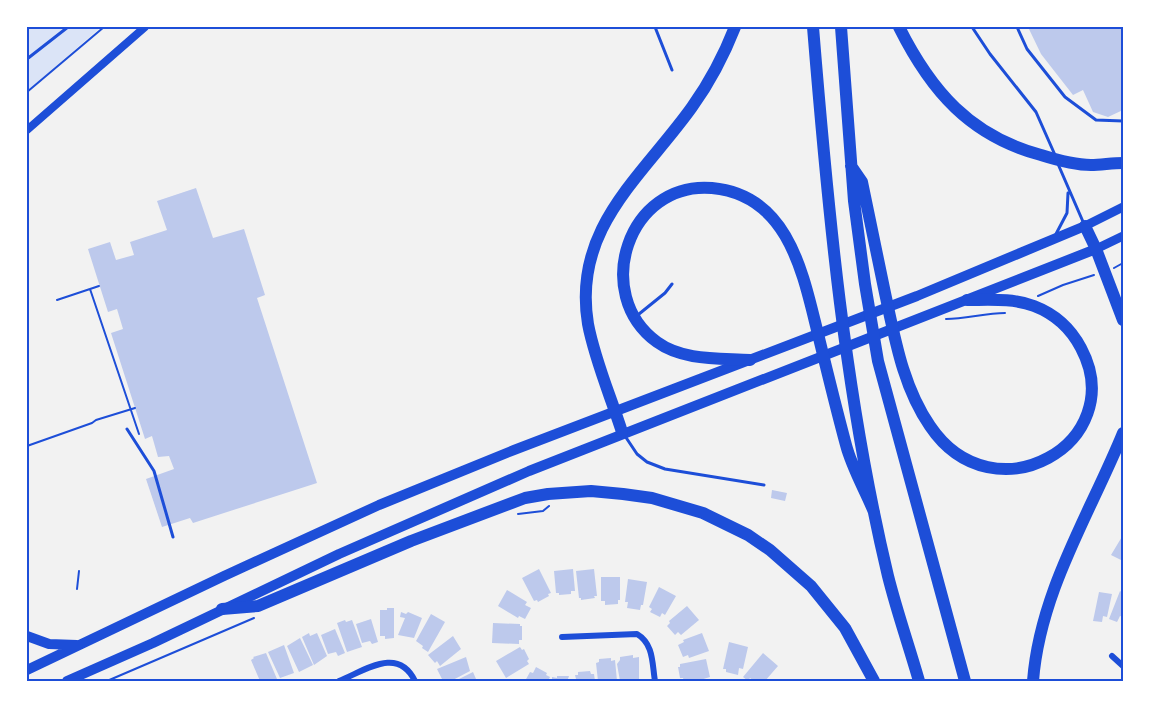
<svg xmlns="http://www.w3.org/2000/svg" width="1150" height="708" font-family="'Asap Condensed',sans-serif">
  <style>
    .green { fill: #dbe4f7 }
    .building { fill: #bdc9ec }
    .lines { fill: none; stroke-linecap: round; stroke-linejoin: round }
    .path { stroke: #1d4ed8; stroke-width: 2 }
    .service { stroke: #1d4ed8; stroke-width: 3 }
    .minor { stroke: #1d4ed8; stroke-width: 6 }
    .tertiary { stroke: #1d4ed8; stroke-width: 8 }
    .secondary { stroke: #1d4ed8; stroke-width: 9 }
    .primary { stroke: #1d4ed8; stroke-width: 10 }
    .motorway { stroke: #1d4ed8; stroke-width: 12 }
    .neatline { fill: none; stroke: #1d4ed8; stroke-width: 2 }
  </style>
  <rect width="100%" height="100%" fill="#f2f2f2"/>
  <path class="green" d="M27,27H101L27,91Z"/>
  <path class="building" d="M1028,27H1123V110L1108,117L1093,112L1083,90L1073,95L1041,54Z
    M196,188L213,238L244,229L265,295L257,298L317,483L193,523L190,518L162,527L146,479L174,469L169,456L158,457L152,436L145,439L111,333L123,329L117,309L108,312L88,249L110,242L116,260L134,255L130,242L167,230L157,201Z
    M772,490L787,493L785,501L771,498Z
    M1123,535V561L1111,555Z
    M539,569L551,593L548,594L549,596L538,602L537,600L534,601L522,578Z
    M573,569L575,591H571V594L559,595V593H556L554,571Z
    M594,569L597,596H594L595,598L581,600V598H579L576,571Z
    M601,577H620V600H618V604L605,605V601H601Z
    M628,579L647,582L643,605H641L640,610L627,608L628,602H625Z
    M659,587L676,596L665,615L662,613L660,617L650,612L652,609L649,607Z
    M507,590L527,602L525,605L531,608L525,619L519,616L518,618L498,606Z
    M1120,591L1123,593V617L1120,616L1117,622L1109,619Z
    M1099,592L1112,594L1107,617L1103,616L1102,622L1093,621Z
    M687,606L699,620L681,635L678,632L675,635L667,626L670,623L669,621Z
    M387,608H394V638L385,639V636H380V610H387Z
    M401,612L406,614L408,612L422,618L414,638L398,635L405,618L400,617Z
    M431,614L445,622L428,652L422,648L423,646L416,641Z
    M371,619L378,642L372,644L370,641L362,643L356,624Z
    M345,620L346,622L352,620L362,647L347,652L337,623Z
    M493,623L520,624V626H522V640H519V644L492,643Z
    M335,629L345,653L338,656L336,652L328,654L321,635Z
    M309,633L310,636L317,633L327,656L314,665L302,637Z
    M702,633L709,651L689,658L688,655L683,657L678,645L684,642L683,640Z
    M453,636L461,649L440,666L437,661L435,663L428,655Z
    M300,638L313,665L299,672L287,646Z
    M729,642L748,647L743,669L739,668L738,675L726,672V669H723Z
    M284,645L294,673L280,678L268,652Z
    M520,647L522,650L524,649L529,659L527,661L529,664L506,678L496,661Z
    M266,653L277,679L273,681H260L251,660L254,658L253,657Z
    M763,653L778,666L765,681H754L750,678L748,681L743,677Z
    M633,655V658L639,657V681H620L617,664L620,660V657Z
    M466,657L470,671L451,681H443L437,669Z
    M611,658V661L615,660L617,681H598L596,663L599,662V659Z
    M706,659L710,677L697,681H684L683,678H680L678,667H680V664Z
    M536,667L547,673L546,675L550,677L548,681H525L530,672L533,673Z
    M590,671L591,674H594L595,681H552V677L557,678V676H569L568,679H576L575,675H578V672Z
    M473,672L476,679L474,681H455Z"/>
  <g class="lines">
    <path class="path" d="M27,92L104,27
      M1114,268L1123,263
      M90,289L139,434
      M1038,296L1063,285L1094,275
      M57,300L99,286
      M946,319C966,319 985,313 1005,313
      M27,446L92,423L96,420L135,408
      M518,514L543,511L549,506
      M77,589L79,571
      M107,681L254,618"/>
    <path class="service" d="M655,27L672,70
      M972,27L990,54L1036,112L1055,155
      M1017,27L1027,49L1065,97L1096,120L1123,121
      M27,59L68,27
      M1058,164L1084,224
      M1056,234L1067,213L1068,193
      M639,314L665,293L672,284
      M127,429L154,471L173,537
      M625,436L637,454L647,462L665,469L764,485"/>
    <path class="minor" d="M562,637L637,634C654,644 652,664 655,681
      M1112,656L1123,666
      M339,681C366,670 398,646 415,681"/>
    <path class="tertiary" d="M27,130L145,27"/>
    <path class="secondary" d="M1085,226L1123,207
      M1096,249L1123,236"/>
    <path class="primary" d="M27,636L49,644L77,645
      M27,670L224,576L379,505L514,450L917,296L1085,226
      M67,681L153,643L339,554L529,471L1096,249"/>
    <path class="motorway" d="M813,27C828,211 845,396 888,576C897,612 909,646 919,681
      M841,27L854,201L865,284L878,361L965,681
      M899,27C931,91 970,136 1041,155C1057,160 1074,165 1091,165C1101,165 1112,163 1123,163
      M851,166L862,182C870,219 877,256 885,293C895,339 903,387 930,426C994,521 1131,442 1081,348C1071,329 1055,314 1034,306C1013,298 989,300 967,300
      M1085,226L1096,249L1123,320
      M750,360C720,358 683,361 657,342C591,294 628,181 712,188C789,195 803,274 818,334C827,371 836,408 846,445C852,468 865,490 874,512
      M622,432C611,397 595,361 588,324C572,228 642,177 692,107C710,82 724,55 735,27
      M222,609L258,606L411,541L525,498L548,494L591,491L623,494L652,498L703,513L748,535L770,550L811,586L845,628L874,681
      M1033,681C1040,591 1090,514 1123,433"/>
  </g>
  <rect width="1150" height="708" fill="none" stroke="#ffffff" stroke-width="57"/>
  <rect x="28" y="28" width="1094" height="652" class="neatline"/>
</svg>
